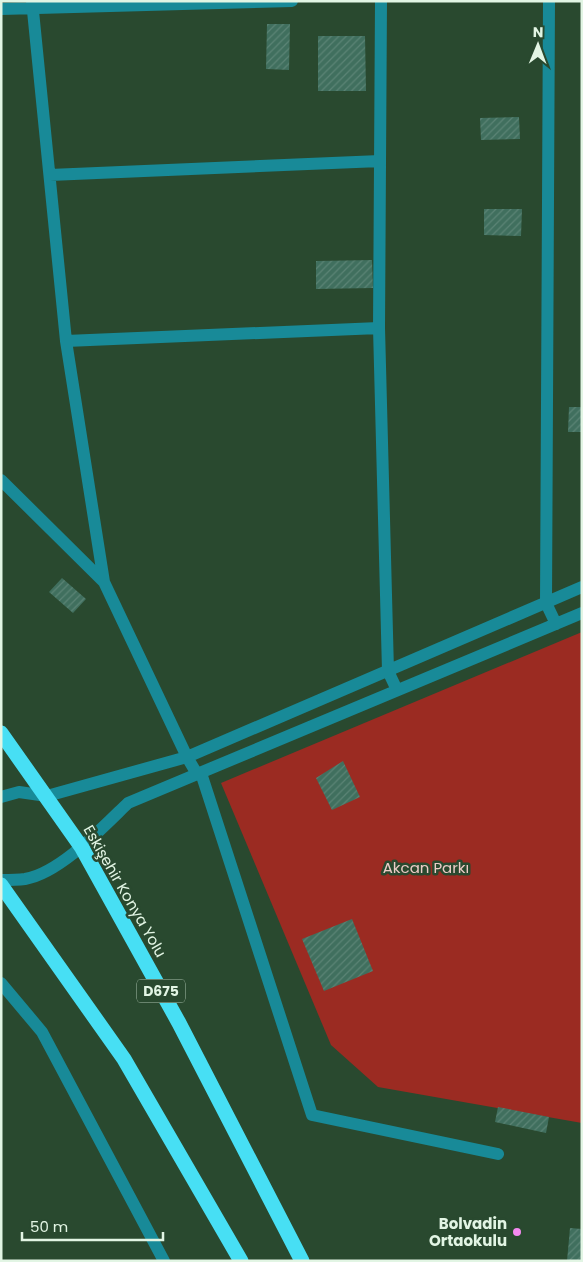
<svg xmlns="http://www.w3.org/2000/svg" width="583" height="1262" font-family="Poppins,sans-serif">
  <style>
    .park { fill: #9b2b22 }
    .building { fill: url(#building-hatch) }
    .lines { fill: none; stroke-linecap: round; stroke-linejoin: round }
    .minor { stroke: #188a98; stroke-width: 12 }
    .highway { stroke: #47dff4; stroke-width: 15 }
    .poi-dot { fill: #f489f0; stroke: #29492f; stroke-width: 2 }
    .labels { text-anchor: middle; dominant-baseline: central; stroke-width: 5; stroke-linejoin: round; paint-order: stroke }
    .shield { fill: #29492f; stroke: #aac1ae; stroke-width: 1 }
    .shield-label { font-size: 14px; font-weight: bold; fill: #e2f5e4 }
    .park-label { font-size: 15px; fill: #ecccc7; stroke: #29492f }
    .street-label { font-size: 15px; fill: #e2f5e4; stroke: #29492f }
    .poi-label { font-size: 15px; font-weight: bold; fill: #e2f5e4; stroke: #29492f; text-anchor: end }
  </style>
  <defs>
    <pattern id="building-hatch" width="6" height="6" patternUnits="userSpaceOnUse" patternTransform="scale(1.25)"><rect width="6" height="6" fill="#406f5e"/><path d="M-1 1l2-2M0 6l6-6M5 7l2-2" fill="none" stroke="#5b8475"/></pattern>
  </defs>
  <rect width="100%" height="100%" fill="#29492f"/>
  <path class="park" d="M582,632V1123L378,1087L331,1045L221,783Z"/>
  <path class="building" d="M267,24H290L289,70L266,69Z
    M318,36H365L366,91H318Z
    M519,117L520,139L481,140L480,118Z
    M484,209H522L521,236L484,235Z
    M372,260L373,288L316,289V261Z
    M569,407H582V432H568Z
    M62,578L86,599L73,613L49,592Z
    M343,761L360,797L332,810L316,778Z
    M352,919L373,971L324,991L302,939Z
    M498,1107L549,1117L546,1133L495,1122Z
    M570,1228L582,1229V1261H567Z"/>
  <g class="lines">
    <path class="minor" d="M32,1L66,341L104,582L187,757L197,774
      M549,1L546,603L556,624
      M1,9L292,1
      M50,175L380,161
      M379,328L388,671L397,690
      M66,341L379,328L381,1
      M1,480L104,582
      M201,773L312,1115L498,1154
      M1,797L19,792L47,796L187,757L582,587
      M1,880C9,880 17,880 25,879C60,873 103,827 128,803L582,613
      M1,983L42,1032L164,1261"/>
    <path class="highway" d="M1,733L82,848L179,1023L302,1261
      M1,885L124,1059L241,1261"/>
  </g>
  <circle class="poi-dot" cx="517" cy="1232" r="5"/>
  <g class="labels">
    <rect class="shield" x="137" y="979.5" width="48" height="23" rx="4"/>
    <g class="shield-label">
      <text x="161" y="991">D675</text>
    </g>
    <g class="park-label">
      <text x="426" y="867">Akcan Parkı</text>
    </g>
    <g class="street-label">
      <text transform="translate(125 891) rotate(60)">Eskişehir Konya Yolu</text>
    </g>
    <g class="poi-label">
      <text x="507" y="1223">Bolvadin<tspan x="507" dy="17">Ortaokulu</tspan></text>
    </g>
  </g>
  <rect width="583" height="1262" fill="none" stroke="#e2f5e4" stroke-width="5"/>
  <g transform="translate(538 45) rotate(1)" stroke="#29492f" stroke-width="4" paint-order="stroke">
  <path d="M0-4L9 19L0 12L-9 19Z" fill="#e2f5e4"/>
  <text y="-8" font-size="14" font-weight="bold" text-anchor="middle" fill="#e2f5e4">N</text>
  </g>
  <path d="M22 1232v8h141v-8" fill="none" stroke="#e2f5e4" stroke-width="2.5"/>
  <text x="30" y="1232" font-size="15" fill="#e2f5e4" stroke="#29492f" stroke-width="4" paint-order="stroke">50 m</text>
</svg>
